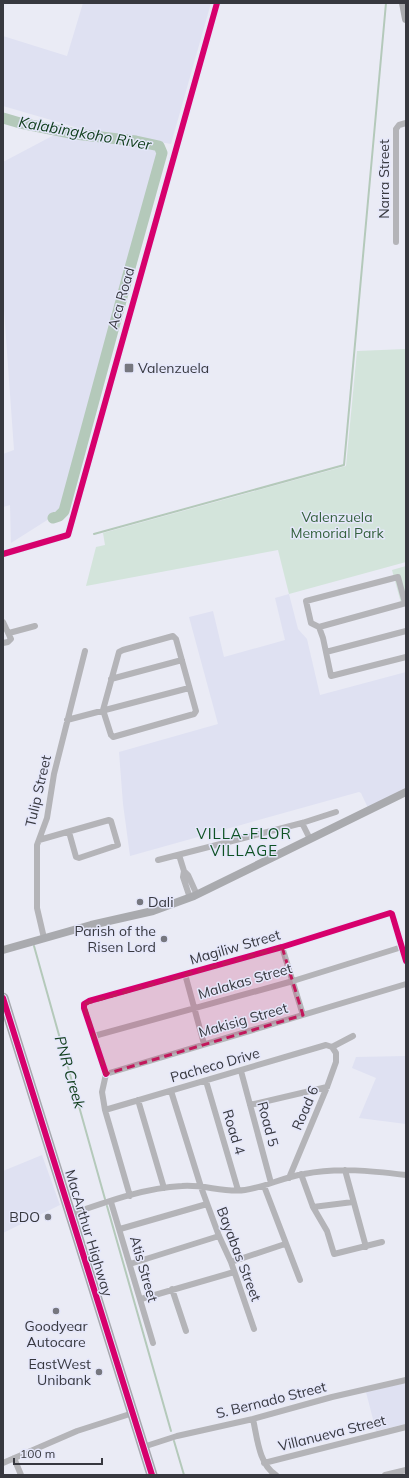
<svg xmlns="http://www.w3.org/2000/svg" width="409" height="1478" font-family="Mulish,sans-serif">
  <style>
    .built { fill: #dfe1f2 }
    .green { fill: #d3e4db }
    .lines { fill: none; stroke-linecap: round; stroke-linejoin: round }
    .stream { stroke: #b4c9ba; stroke-width: 2 }
    .river { stroke: #b4c9ba; stroke-width: 11 }
    .street { stroke: #b4b4b8; stroke-width: 6 }
    .secondary { stroke: #a9aaae; stroke-width: 8 }
    .highway { stroke: #a7a8ae; stroke-width: 11 }
    .cycleway-casing { stroke: #e5e7fa; stroke-width: 8 }
    .cycleway { stroke: #d6006c; stroke-width: 6 }
    .marked { fill: #c2185b; fill-opacity: 0.2; stroke: #c2185b; stroke-width: 3; stroke-dasharray: 8 5; stroke-linejoin: round }
    .poi-dot { fill: #76777f; stroke: #e5e7fa; stroke-width: 1.5 }
    .labels { text-anchor: middle; dominant-baseline: central; stroke-width: 3; stroke-linejoin: round; paint-order: stroke }
    .street-label { font-size: 14px; fill: #37383f; stroke: #e5e7fa }
    .poi-label { font-size: 14px; fill: #37383f; stroke: #e5e7fa; text-anchor: end }
    .park-label { font-size: 14px; fill: #34613d; stroke: #e5e7fa }
    .water-label { font-size: 15px; font-style: italic; fill: #12401e; stroke: #e5e7fa }
    .neighbourhood-label { font-size: 15px; letter-spacing: 1px; fill: #0e5223; stroke: #e5e7fa }
  </style>
  <rect width="100%" height="100%" fill="#eaebf5"/>
  <path class="built" d="M83,3H211L171,144L82,129L3,106V36L67,56Z
    M56,134L158,148L160,153L63,510L11,543L10,505L3,507V454L14,450L3,296V162Z
    M289,594L298,629L307,639L320,695L406,672V789L368,808L361,793L359,792L130,856L123,804L119,752L218,724L189,617L213,611L224,657L285,640L275,598Z
    M406,1056V1124L359,1118L376,1078L352,1068L356,1057Z
    M42,1155L60,1205L3,1233V1171Z
    M406,1383V1424L376,1431L366,1392Z"/>
  <path class="green" d="M406,349V562L289,594L278,550L86,586L96,547L105,545L103,533L346,466L357,351Z
    M406,566V601L401,603L392,570Z"/>
  <g class="lines">
    <path class="stream" d="M64,511L67,514
      M94,534L344,465L386,3
      M34,946L105,1199
      M107,1206L171,1431
      M174,1441L184,1475"/>
    <path class="river" d="M3,118L20,123L75,134L136,141L159,146L162,153L128,275L64,511L59,516L53,518"/>
    <path class="street" d="M396,242V129L399,125L406,123
      M3,554L68,535L217,3
      M405,603L398,577L306,601L311,623L319,627L323,638L331,676L406,657
      M3,622L11,639L8,642L3,643
      M319,627L406,603
      M9,633L35,626
      M173,636L176,639L196,711L194,714L113,737L111,735L103,710L119,652L123,650Z
      M326,652L406,631
      M111,679L182,660
      M67,720L189,688
      M302,823L310,839
      M39,840L109,820L111,821L118,845L79,858L76,857L69,832
      M179,855L184,871L183,877L190,898
      M158,860L302,823L336,812
      M184,871L188,875L197,895
      M44,938L37,908V845L47,818L54,774L85,651
      M282,947L303,1015
      M185,974L204,1044
      M94,1036L293,981L402,947
      M332,1047L353,1036
      M241,1071L271,1183
      M106,1074L84,1008V1004L89,1001L282,947L390,913L392,914L406,961
      M106,1074L406,984
      M106,1074L102,1092L105,1110L130,1196
      M206,1081L238,1190
      M171,1091L201,1187L219,1236L231,1262L254,1329
      M138,1100L164,1188
      M250,1105L327,1087
      M105,1110L326,1045L332,1047
      M345,1170L366,1247
      M301,1174L313,1207L327,1231L334,1254L382,1242
      M289,1178L327,1087L336,1062V1053L332,1047
      M264,1186L300,1280
      M111,1202L153,1343
      M313,1207L353,1202
      M71,1214C106,1202 144,1188 182,1186C203,1184 224,1193 245,1190C265,1187 284,1177 304,1174C338,1167 372,1171 406,1175
      M120,1229L207,1204
      M231,1262L285,1244
      M130,1264L219,1236
      M172,1289L186,1331
      M141,1299L234,1272
      M253,1419C257,1437 259,1465 276,1475
      M143,1447L177,1436L253,1419L332,1397L406,1380
      M14,1458L21,1475
      M3,1463L77,1431L133,1413
      M264,1463L406,1427
      M385,1475L406,1470"/>
    <path class="secondary" d="M403,3L406,19
      M3,950L91,925L153,911L194,896L406,792"/>
    <path class="highway" d="M3,998L152,1475"/>
    <g class="cycleway-casing">
      <path id="cycleway" d="M3,554L68,535L217,3
        M3,998L152,1475
        M106,1074L84,1008V1004L89,1001L282,947L390,913L392,914L406,961"/>
    </g>
    <use href="#cycleway" class="cycleway"/>
  </g>
  <path class="marked" d="M282,947L303,1015L106,1074L84,1004Z"/>
  <g class="poi-dot">
    <rect x="124" y="363" width="10" height="10" rx="2"/>
    <circle cx="140" cy="902" r="4"/>
    <circle cx="164" cy="939" r="4"/>
    <circle cx="48" cy="1217" r="4"/>
    <circle cx="56" cy="1311" r="4"/>
    <circle cx="99" cy="1372" r="4"/>
  </g>
  <g class="labels">
    <g class="street-label">
      <text transform="translate(384 179) rotate(-90)">Narra Street</text>
      <text transform="translate(121 298) rotate(-74)">Aca Road</text>
      <text transform="translate(38 791) rotate(-77)">Tulip Street</text>
      <text transform="translate(235 947) rotate(-16)">Magiliw Street</text>
      <text transform="translate(245 981) rotate(-16)">Malakas Street</text>
      <text transform="translate(243 1020) rotate(-16)">Makisig Street</text>
      <text transform="translate(215 1065) rotate(-16)">Pacheco Drive</text>
      <text transform="translate(305 1108) rotate(-67)">Road 6</text>
      <text transform="translate(268 1124) rotate(75)">Road 5</text>
      <text transform="translate(234 1132) rotate(73)">Road 4</text>
      <text transform="translate(89 1233) rotate(73)">MacArthur Highway</text>
      <text transform="translate(239 1254) rotate(69)">Bayabas Street</text>
      <text transform="translate(144 1269) rotate(74)">Atis Street</text>
      <text transform="translate(271 1400) rotate(-14)">S. Bernado Street</text>
      <text transform="translate(332 1433) rotate(-14)">Villanueva Street</text>
    </g>
    <g class="poi-label">
      <text x="138" y="368" text-anchor="start">Valenzuela</text>
      <text x="148" y="902" text-anchor="start">Dali</text>
      <text x="156" y="931">Parish of the<tspan x="156" dy="16">Risen Lord</tspan></text>
      <text x="40" y="1217">BDO</text>
      <text x="56" y="1326" text-anchor="middle">Goodyear<tspan x="56" dy="16">Autocare</tspan></text>
      <text x="91" y="1364">EastWest<tspan x="91" dy="16">Unibank</tspan></text>
    </g>
    <g class="park-label">
      <text x="337" y="517">Valenzuela<tspan x="337" dy="16">Memorial Park</tspan></text>
    </g>
    <g class="water-label">
      <text transform="translate(85 133) rotate(10)">Kalabingkoho River</text>
      <text transform="translate(70 1072) rotate(74)">PNR Creek</text>
    </g>
    <g class="neighbourhood-label">
      <text x="244" y="833">VILLA-FLOR<tspan x="244" dy="17">VILLAGE</tspan></text>
    </g>
  </g>
  <rect width="409" height="1478" fill="none" stroke="#37383f" stroke-width="8"/>
  <path d="M14 1458v6h88v-6" fill="none" stroke="#37383f" stroke-width="2"/>
  <text x="20" y="1458" font-size="12" fill="#37383f" stroke="#e5e7fa" stroke-width="3" paint-order="stroke">100 m</text>
</svg>
